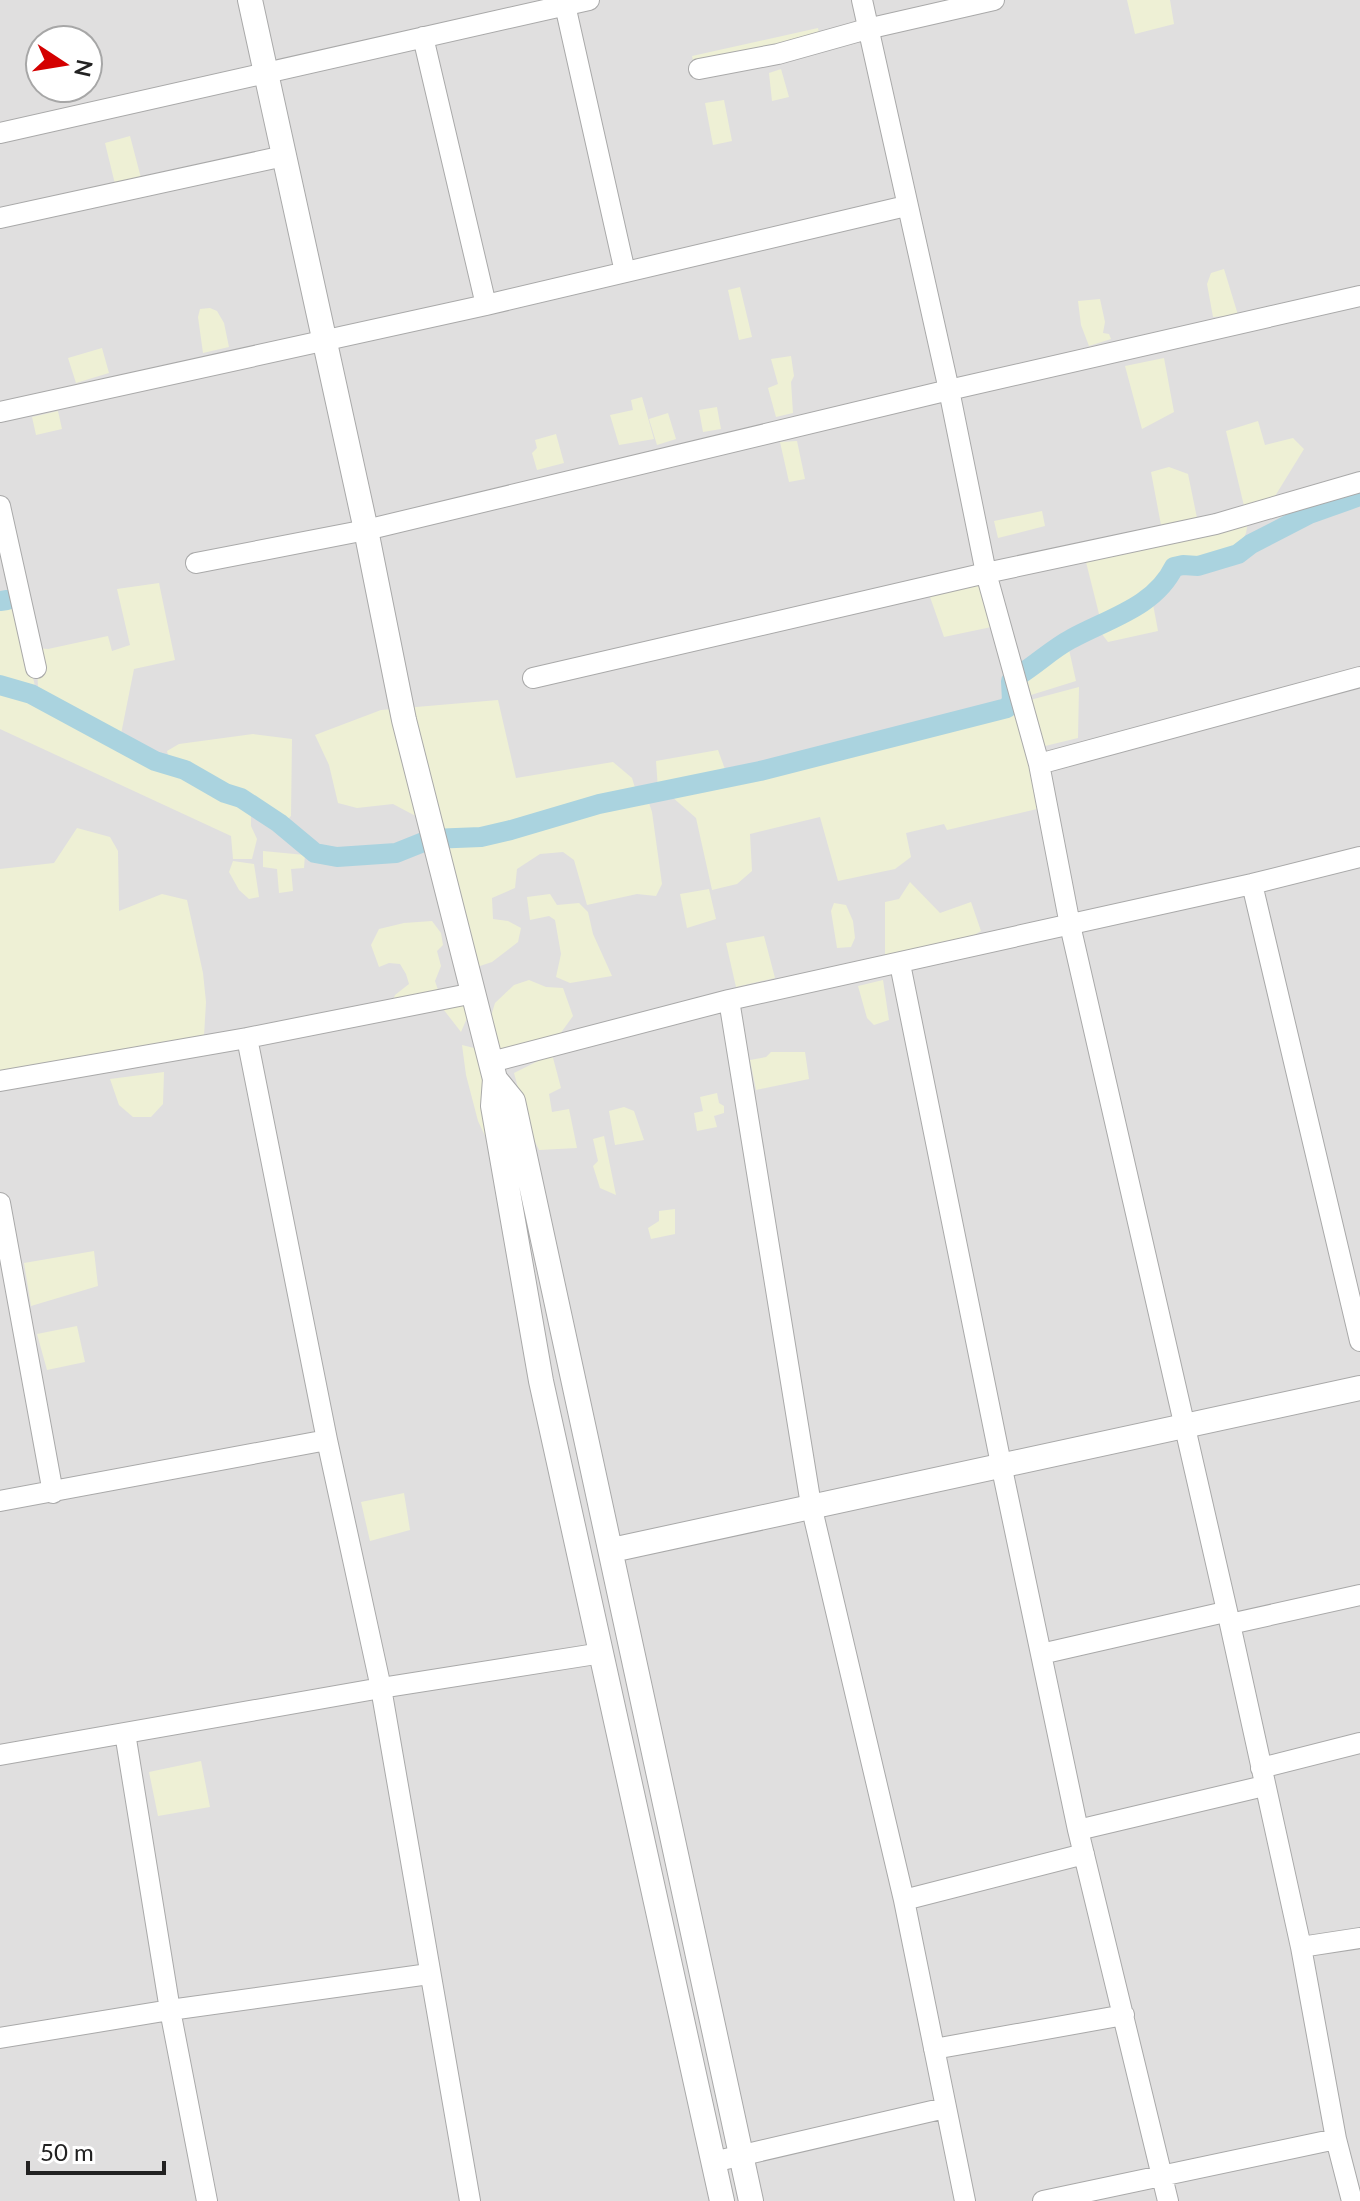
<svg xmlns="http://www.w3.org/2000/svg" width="1360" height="2201" font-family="Lato,sans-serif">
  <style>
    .residential { fill: #e0dfdf; fill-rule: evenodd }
    .farmland { fill: #eef0d5 }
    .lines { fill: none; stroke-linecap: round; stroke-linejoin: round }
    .canal { stroke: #aad3df; stroke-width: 20 }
    .minor-casing { stroke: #a9a9a9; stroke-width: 22 }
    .tertiary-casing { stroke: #a9a9a9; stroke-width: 26 }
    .minor { stroke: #fff; stroke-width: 20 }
    .tertiary { stroke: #fff; stroke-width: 24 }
  </style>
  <rect width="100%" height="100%" fill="#f2efe9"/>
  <path class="residential" d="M0,0H1360V2201H0ZM40,40H88V88H40Z"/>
  <path class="farmland" d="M1127,0H1170L1174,24L1135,34Z
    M818,28L820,37L694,65L692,56Z
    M781,69L789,97L772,101L769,73Z
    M724,100L732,141L713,145L705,103Z
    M130,136L141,178L115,184L105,143Z
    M1224,269L1238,315L1213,317L1207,284L1211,273Z
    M740,287L752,337L739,340L728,290Z
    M1100,299L1105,322L1103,333L1109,334L1111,339L1089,346L1081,325L1078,301Z
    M210,308L217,311L224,323L229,347L203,353L198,317L200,309Z
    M102,348L109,373L76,383L68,358Z
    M791,356L794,376L791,382L793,413L776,417L768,388L778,384L771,359Z
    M1164,358L1174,412L1142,429L1125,366Z
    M642,397L654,439L619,445L610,415L633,410L631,400Z
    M717,407L721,429L703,432L699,410Z
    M58,411L62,429L36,435L32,417Z
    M668,413L676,439L657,445L649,419Z
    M1258,421L1265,445L1293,438L1304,449L1269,506L1245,510L1226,431Z
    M556,434L564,463L537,470L532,453L537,448L535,440Z
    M797,441L805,479L789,482L780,442Z
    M1169,467L1188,474L1197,518L1249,517L1246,533L1238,550L1189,562H1174L1164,569L1137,601L1109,618H1100L1085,558L1117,539L1161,525L1151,472Z
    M1042,511L1045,526L998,538L994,521Z
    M159,583L175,660L134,669L121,734L38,687L36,648L48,649L108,636L112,651L130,645L117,589Z
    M974,585H986L996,626L944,637L929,594Z
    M14,598L35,686L26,687L0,683V601Z
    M1152,599L1158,631L1108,642L1098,629L1126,616Z
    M1068,645L1076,681L1031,695L1026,675Z
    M1079,687L1078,738L1041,747L1030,700Z
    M0,689L36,702L107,745L189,779L239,803L251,815V826L257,839L252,859H233L231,836L0,729Z
    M498,700L516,778L613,762L632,778L636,791H645L652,812L662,884L656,896L637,894L587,905L574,860L563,852L540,854L517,869L515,888L492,898L493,919L508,921L521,928L518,942L492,962L474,968L425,821L393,804L357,808L338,803L329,765L315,735L381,710Z
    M1020,710L1037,809L947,830L944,824L906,833L911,857L895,869L838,881L820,817L750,834L752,871L737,884L712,890L696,818L671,796L954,722Z
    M253,734L292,739L291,816L286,821L240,794L169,760L167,751L179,744Z
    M718,750L726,772L658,789L656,761Z
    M77,828L110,837L118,851L119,911L162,894L187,900L203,973L206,1002L204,1036L0,1075V869L54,863Z
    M263,851L305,855L304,868L291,869L293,891L279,893L277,869L263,867Z
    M233,861L254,864L259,897L249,899L239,890L229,872Z
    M910,882L940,913L971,902L981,931L957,945L885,961V902L899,899Z
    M709,889L716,919L687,928L680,894Z
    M550,894L557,905L579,903L588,912L593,934L612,976L570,983L556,977L561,954L555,920L549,916L530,920L527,897Z
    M834,903L846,905L853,921L855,938L851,947L837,948L831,911Z
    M432,921L441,933L443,945L437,951L441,966L435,981L438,990L449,987L469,1001L467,1018L461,1032L440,1005L392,1003L395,995L409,984L406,974L400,964L389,963L379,967L371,945L379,929L404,923Z
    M764,936L775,978L736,987L726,943Z
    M529,980L546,987L563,988L573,1016L560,1034L507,1053L494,1049L488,1026L495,1003L514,985Z
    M883,980L889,1020L874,1025L867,1018L858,986Z
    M462,1045L486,1051L493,1153L478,1121L466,1075Z
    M771,1052H805L809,1079L756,1090L750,1060L766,1057Z
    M552,1054L561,1088L549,1094L552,1112L569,1109L577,1148L539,1150L530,1132L514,1073Z
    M164,1072L163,1104L151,1117H133L119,1105L110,1079Z
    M717,1093L719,1103L724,1106V1113L714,1116L717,1127L697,1131L694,1113L703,1111L700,1097Z
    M624,1107L634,1111L644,1140L615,1145L609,1111Z
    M604,1136L616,1195L600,1188L593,1166L598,1161L593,1139Z
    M675,1209V1234L651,1239L648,1228L659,1221V1211Z
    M94,1251L98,1286L31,1306L24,1263Z
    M77,1326L85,1362L47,1370L37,1334Z
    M404,1493L410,1530L370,1541L361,1502Z
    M201,1761L210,1807L158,1816L149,1772Z"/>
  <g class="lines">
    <path class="canal" d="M0,601L7,600
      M1019,675C1037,664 1052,649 1071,639C1107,619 1155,607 1174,567L1183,565L1198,566L1238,554L1251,544L1309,514L1360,496
      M0,685L31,694L155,761L185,770L225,793L241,798L279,823L315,853L337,857L396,853L431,839L481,837L511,830L599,804L760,771L1007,708L1012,701L1011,681"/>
    <g class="minor-casing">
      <path id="minor" d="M862,0L949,390L986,573L1039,764L1070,925L1230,1624L1301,1947L1336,2139L1352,2201
        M565,5L625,272
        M423,37L486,305
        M699,69L778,54L867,29L994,0
        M0,133L589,0
        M0,218L284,156
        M0,412L486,305L906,206
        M0,506L36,668
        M196,563L366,530L949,390L1360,296
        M533,678L986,573L1216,524L1360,482
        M1039,764L1360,677
        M1252,884L1360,1341
        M900,964L1001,1464L1078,1830L1168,2201
        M729,1000L811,1505L904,1900L965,2201
        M247,1038L327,1440L381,1688L470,2201
        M491,1062L729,1000L1252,884L1360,857
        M0,1081L247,1038L474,993
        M0,1203L53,1493
        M0,1501L327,1440
        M1230,1624L1360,1595
        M1041,1654L1225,1612
        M125,1733L170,2010L207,2201
        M0,1755L381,1688L602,1653
        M1261,1768L1360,1743
        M1078,1830L1264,1786
        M904,1900L1084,1854
        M1301,1947L1360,1938
        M0,2038L170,2010L429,1974
        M934,2049L1124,2015
        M713,2162L945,2108
        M1043,2201L1336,2139"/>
    </g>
    <g class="tertiary-casing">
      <path id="tertiary" d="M250,0L366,530L404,720L495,1079L493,1106L541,1381L722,2201
        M495,1079L513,1101L751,2201
        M612,1550L1360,1388"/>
    </g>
    <use href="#minor" class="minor"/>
    <use href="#tertiary" class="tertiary"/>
  </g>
  <g transform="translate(64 64) rotate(102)"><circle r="38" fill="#ffffff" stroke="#a7a7a7" stroke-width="2"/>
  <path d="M0-6L14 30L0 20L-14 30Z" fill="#d40000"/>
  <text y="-12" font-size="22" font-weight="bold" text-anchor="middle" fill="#222222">N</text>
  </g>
  <path d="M28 2161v12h136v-12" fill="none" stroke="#222222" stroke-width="4"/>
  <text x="40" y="2161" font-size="24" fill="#222222" stroke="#ffffff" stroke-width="6" paint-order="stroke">50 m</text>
</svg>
